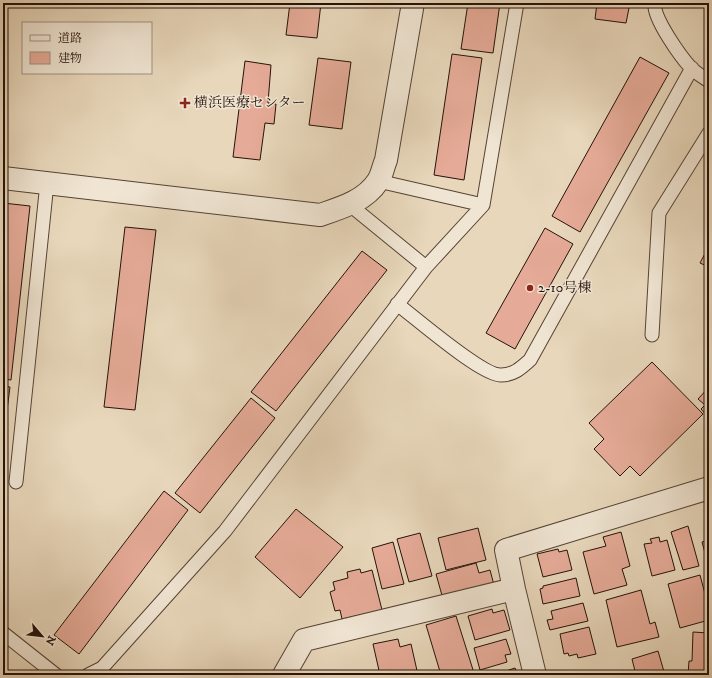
<svg xmlns="http://www.w3.org/2000/svg" width="712" height="678" font-family="'IM FELL DW Pica','Noto Serif JP',serif">
  <style>
    .building { fill: #e6ab98; stroke: #241209 }
    .lines { fill: none; stroke-linecap: round; stroke-linejoin: round }
    .service-casing { stroke: #554336; stroke-width: 15 }
    .minor-casing { stroke: #554336; stroke-width: 24 }
    .service { stroke: #f0e5d3; stroke-width: 13 }
    .minor { stroke: #f0e5d3; stroke-width: 22 }
    .poi-dot { fill: #8f2418; stroke: #f0e5d3; stroke-width: 1.5 }
    .labels { text-anchor: middle; dominant-baseline: central; stroke-width: 3; stroke-linejoin: round; paint-order: stroke }
    .poi-label { font-size: 14px; fill: #241209; stroke: #f0e5d3; text-anchor: start }
  </style>
  <rect width="100%" height="100%" fill="#e8d7bb"/>
  <filter id="stains"><feTurbulence type="fractalNoise" baseFrequency=".005" numOctaves="4"/><feColorMatrix values="0 0 0 0 .2 0 0 0 0 .09 0 0 0 0 .02 0 0 0 .5 -.17"/></filter>
  <radialGradient id="worn" r=".72"><stop offset=".6" stop-color="#630" stop-opacity="0"/><stop offset="1" stop-color="#630" stop-opacity=".3"/></radialGradient>
  <path class="building" d="M290,3H321L317,38L286,35Z
    M468,3H500L493,53L461,49Z
    M597,3H630L626,23L595,19Z
    M452,54L482,58L464,180L434,175Z
    M640,57L669,73L580,232L552,216Z
    M318,58L351,62L342,129L309,125Z
    M245,61L271,65L268,103L276,104L274,124L265,123L260,160L233,157Z
    M3,203L30,206L11,380L3,379Z
    M125,227L156,230L135,410L104,407Z
    M545,228L573,244L515,349L486,333Z
    M709,246V267L700,263Z
    M362,251L387,270L276,411L251,392Z
    M652,362L703,414L640,476L630,466L620,476L594,449L604,439L589,423Z
    M3,386L10,387L3,441Z
    M709,387V418L701,409L705,405L698,399Z
    M251,398L275,418L200,513L175,493Z
    M164,491L188,510L79,654L54,635Z
    M296,509L343,547L300,598L255,557Z
    M688,526L699,566L683,570L671,532Z
    M478,528L486,560L446,570L438,538Z
    M621,532L630,566L622,569L627,585L594,594L583,552L606,546L603,537Z
    M420,533L432,576L409,582L397,539Z
    M659,537L660,542L667,540L675,570L652,576L644,544L652,543L650,539Z
    M709,540V563L708,564L702,542Z
    M393,542L404,584L382,589L372,548Z
    M558,549L559,552L567,550L572,570L543,577L537,554Z
    M476,563L479,573L490,570L494,585L443,599L436,574Z
    M360,569L361,573L372,570L382,610L342,619L340,610L335,611L330,592L335,590L333,582L348,578L347,572Z
    M700,575L709,609V620L680,628L668,584Z
    M576,578L580,596L543,604L540,589L543,588V586Z
    M641,590L650,624L655,622L659,637L617,647L606,600Z
    M583,603L588,621L550,630L547,620L553,619L551,611Z
    M492,609L493,613L504,610L510,630L475,640L468,616Z
    M456,616L474,673L466,675H441L426,625Z
    M589,627L596,654L578,658L577,654L569,656L568,653L564,654L560,634Z
    M693,632L709,633V675H688L689,661H692Z
    M398,639L400,647L411,644L418,675H380L373,644Z
    M506,639L511,654L505,655L507,662L480,670L474,648Z
    M658,651L665,675H636L632,659Z
    M515,668L518,675H494Z"/>
  <g class="lines">
    <g class="service-casing">
      <path id="service" d="M655,3C652,17 681,57 691,68C696,73 703,77 709,81
        M350,205L426,267
        M483,205L517,3
        M397,304C416,318 482,376 501,375C514,375 521,368 530,360L692,68
        M652,335L659,213L709,133
        M16,482L47,183
        M3,633L56,675
        M88,675L102,668L225,531L426,267L483,205L378,181"/>
    </g>
    <g class="minor-casing">
      <path id="minor" d="M3,178L320,215C341,208 365,201 378,181C382,175 383,167 386,160L413,3
        M284,675L304,640L514,589
        M535,675L514,589L506,550L709,488"/>
    </g>
    <use href="#service" class="service"/>
    <use href="#minor" class="minor"/>
  </g>
  <g class="poi-dot">
    <path d="M183 97h4v4h4v4h-4v4h-4v-4h-4v-4h4z"/>
    <circle cx="530" cy="288" r="4"/>
  </g>
  <g class="labels">
    <g class="poi-label">
      <text x="194" y="103">横浜医療センター</text>
      <text x="538" y="288">2-10号棟</text>
    </g>
  </g>
  <rect width="712" height="678" fill="none" stroke="#e8d7bb" stroke-width="16"/>
  <rect x="4" y="4" width="704" height="670" fill="none" stroke="#241209" stroke-width="2"/>
  <rect x="8" y="8" width="696" height="662" fill="none" stroke="#241209"/>
  <rect x="22" y="22" width="130" height="52" fill="#f0e5d3" stroke="#9e9182"/>
  <rect x="30" y="35" width="20" height="6" fill="#f0e5d3" stroke="#9e9182"/>
  <text x="58" y="42" font-size="12" fill="#241209">道路</text>
  <rect x="30" y="52" width="20" height="12" fill="#e6ab98" stroke="#9e9182"/>
  <text x="58" y="62" font-size="12" fill="#241209">建物</text>
  <g transform="translate(42 636) rotate(118)" stroke="#f0e5d3" stroke-width="3" paint-order="stroke">
  <path d="M0-3L7 15L0 10L-7 15Z" fill="#241209"/>
  <text y="-6" font-size="11" font-weight="bold" text-anchor="middle" fill="#241209">N</text>
  </g>
  <rect width="100%" height="100%" filter="url(#stains)"/>
  <rect width="100%" height="100%" fill="url(#worn)"/>
</svg>
